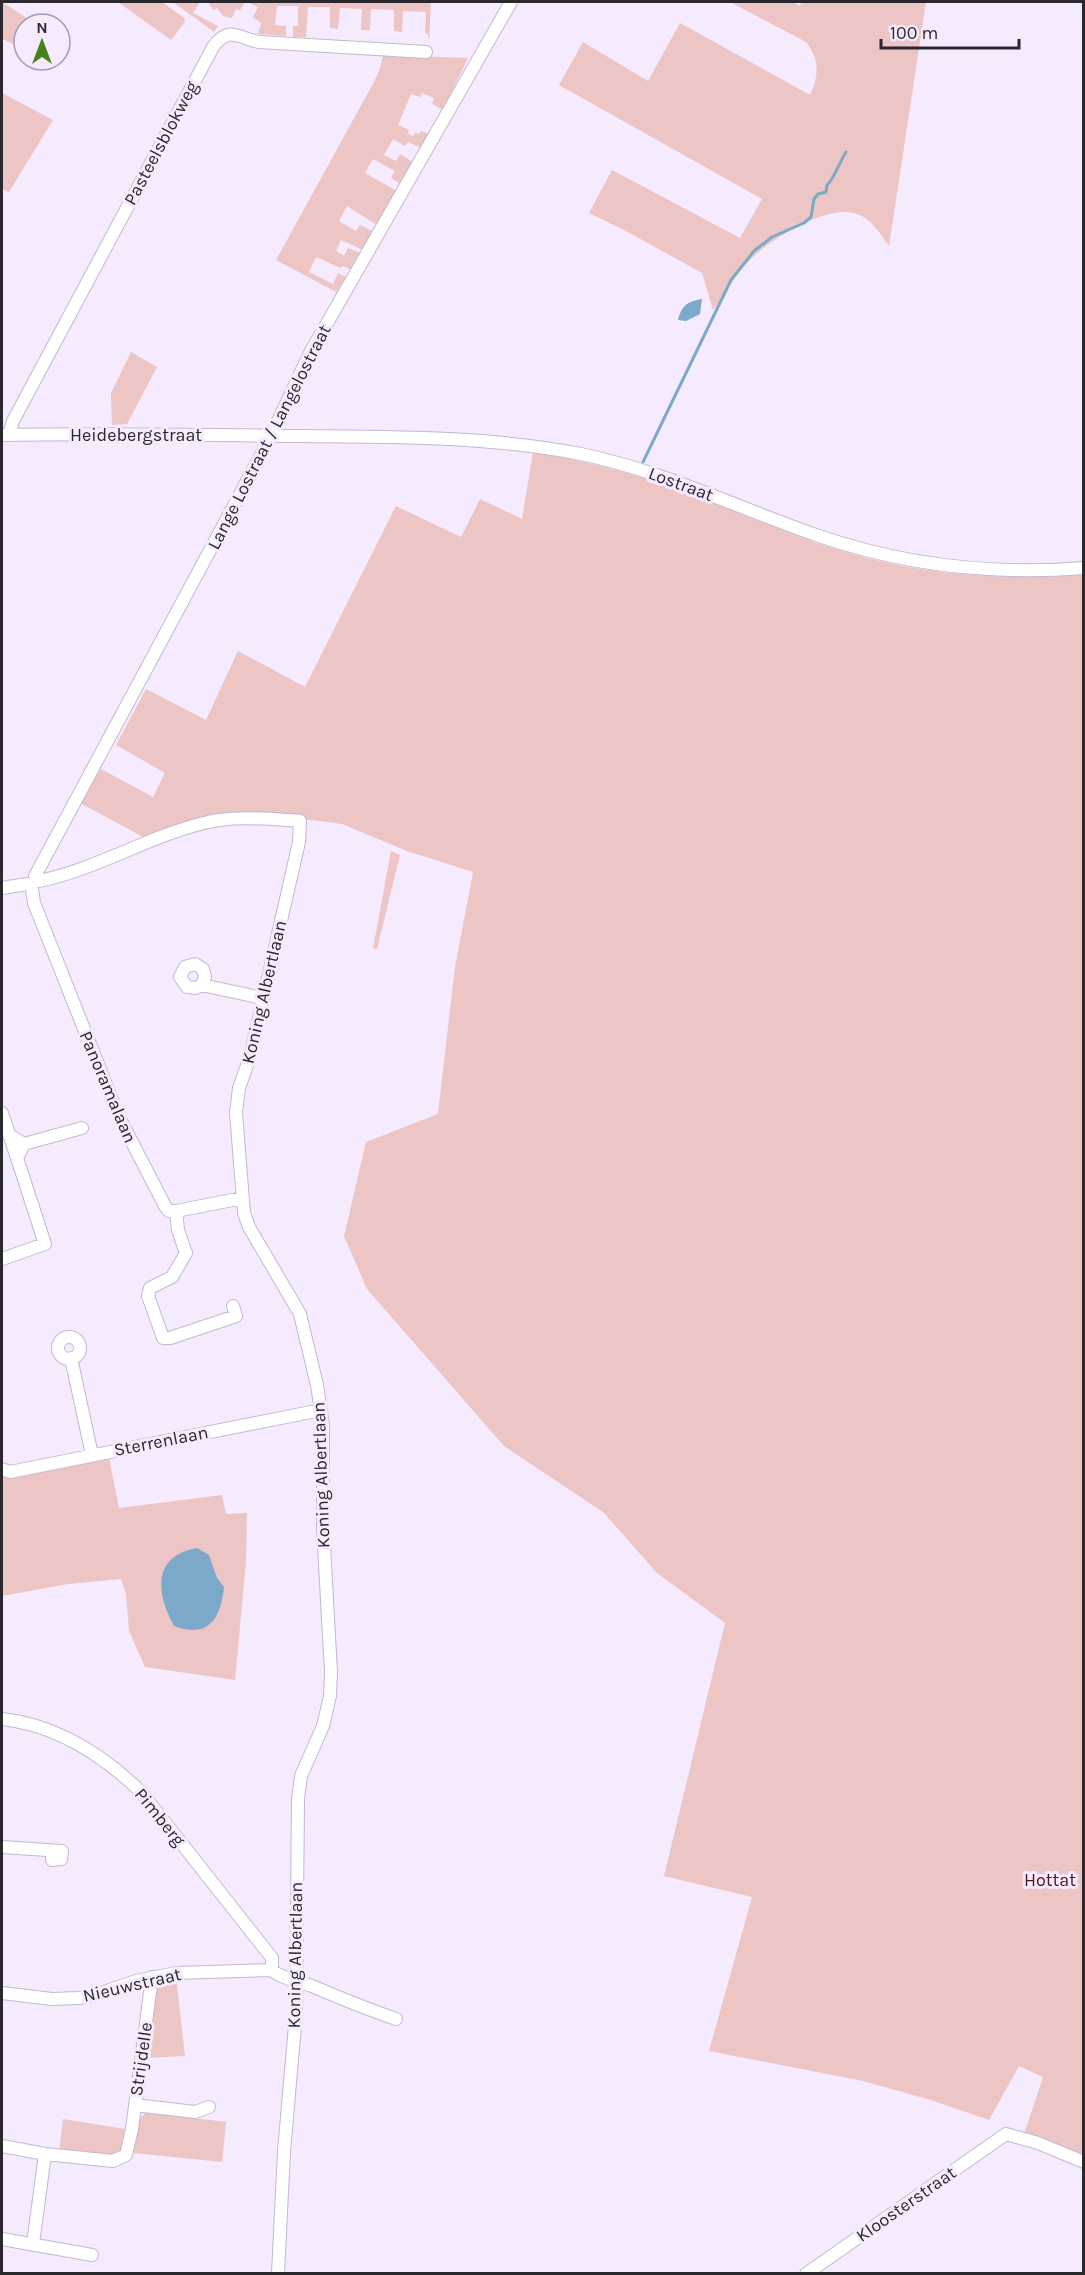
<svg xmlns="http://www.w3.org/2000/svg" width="1085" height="2275" font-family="Karla,sans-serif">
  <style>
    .green { fill: #ecc5c4 }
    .water { fill: #7ca9ca }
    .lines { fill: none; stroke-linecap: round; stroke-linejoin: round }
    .stream { stroke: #7ca9ca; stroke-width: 3 }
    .minor-casing { stroke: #c3b8cc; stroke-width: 14 }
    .minor { stroke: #fff; stroke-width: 12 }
    .labels { text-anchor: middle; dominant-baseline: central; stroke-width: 6; stroke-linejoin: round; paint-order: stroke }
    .street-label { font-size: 18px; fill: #2b272e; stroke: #f5eafe }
    .park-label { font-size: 18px; fill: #551118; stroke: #f5eafe }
  </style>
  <rect width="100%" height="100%" fill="#f5eafe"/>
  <path class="green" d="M2,2L36,24H24V49L2,39Z
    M118,2H162L184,18L185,22L171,40Z
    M173,2H200L193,13L218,26L214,32Z
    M208,2H245L240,10L236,9L232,18L223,16L217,8L213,10Z
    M247,2H431L429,43L428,34L425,33L426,12L403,11L402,32L394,31V10L371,9L370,30H361L362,9L340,8L338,29L330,28V7H308L306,37H293V26H298V6H277L275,25L286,26V36L258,34L261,23L253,17L258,7Z
    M730,2H793L800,6L801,2H926L889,246C881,235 871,218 857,214C827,203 769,240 749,261C735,275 725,294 713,310L702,273L626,231L589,213L612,170L740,238L762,199L559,85L583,42L648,81L680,23L810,95C819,76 820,59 806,42Z
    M383,55L468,58L443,110L432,104L434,98L422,93L420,97L411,94L398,125L409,130L408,134L413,136L415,133L419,134L421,131L429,134L421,148L408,142L405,146L393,139L384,155L396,161L400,154L413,162L401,184L391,178L395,171L373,159L365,173L397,191L377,225L347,206L339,221L356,231L360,225L374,232L363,250L341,240L336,251L344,256L348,248L361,253L351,270L343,266L341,268L316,257L309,272L333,284L338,273L346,277L336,292L276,260L374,82L379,71Z
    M2,93L53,120L9,192L2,189Z
    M131,352L157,367L127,424L112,425L111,393Z
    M533,452C581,461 629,471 674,488C727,507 778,531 832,548C913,574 999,581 1083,575V2157L1024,2134L1043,2077L1019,2066L989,2120L931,2100L863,2081L709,2051L752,1897L664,1876L725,1623L657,1573L603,1512L504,1446L367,1289L344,1236L366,1142L438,1114L455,967L473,872L407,851L342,824L312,820L226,817L145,838L80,803L101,769L153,797L165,773L116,745L146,689L206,720L238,651L305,687L396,506L461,537L480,499L522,519Z
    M391,851L400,855L377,949L373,948Z
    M108,1453L119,1508L222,1495L226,1514L247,1513L246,1562L235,1680L145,1667L129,1631L126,1594L121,1579L68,1584L2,1596V1476Z
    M176,1977L185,2056L146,2058L157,1983Z
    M147,2112L226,2122L222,2162L134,2153L140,2118Z
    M63,2119L125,2129L123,2150L112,2157L59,2152Z"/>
  <path class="water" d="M702,299L700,314L686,321L678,320C681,306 688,301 702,299Z
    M197,1548L209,1555L217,1578L224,1587C221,1619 208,1639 174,1626C156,1593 152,1556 197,1548Z"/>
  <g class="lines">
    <path class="stream" d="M643,462L731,280L754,251L772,237L804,223L811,217L814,199L818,194L826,192L827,185C833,181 840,161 846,152"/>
    <g class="minor-casing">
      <path id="minor" d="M2,435C101,433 201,435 300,436C394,437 488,436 581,454C663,471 738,508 816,535C902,565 994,575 1084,568
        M9,435L13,421L213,47C229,25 238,38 259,42L426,52
        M35,876L237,500L271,436L310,353L511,2
        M39,881C97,869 147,837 204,823C235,815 268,819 300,821L299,842L250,1057L239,1088L236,1113L244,1213L249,1227L300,1314L317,1385L323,1425V1528L331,1672L330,1696L323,1726L301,1776L298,1799L296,2014L284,2151L278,2274
        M2,888L27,884
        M32,889L34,903L119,1117L165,1206L169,1211H176L243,1198
        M202,985L205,977L203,969L195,964L185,967L180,977L187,987L196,988L202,985L262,998
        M2,1113L17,1158L24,1144L9,1135
        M24,1144L82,1128
        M176,1211L178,1230L186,1253L172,1277L150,1288L148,1296L163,1338H170L236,1316L233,1306
        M2,1259L45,1244L17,1158
        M58 1348a11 11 0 1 1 22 0a11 11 0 1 1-22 0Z
        M71,1358L92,1455
        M2,1469L10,1472L321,1410
        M2,1719C57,1725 102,1754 141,1792L272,1958V1970
        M2,1847L62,1851L61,1859L52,1860V1851
        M2,1993L52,1999L79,1998L95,1995L136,1981L176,1973L272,1970C280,1978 301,1982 312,1986C340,1998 367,2009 396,2019
        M135,2105L195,2112L209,2107
        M2,2146L45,2154L113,2161L126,2155L132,2129L152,1977
        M2,2239L92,2255
        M33,2244L45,2154
        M806,2274L1006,2134L1038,2143L1084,2162"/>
    </g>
    <use href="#minor" class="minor"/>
  </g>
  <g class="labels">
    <g class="street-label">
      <text transform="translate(161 143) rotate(-62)">Pasteelsblokweg</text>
      <text x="136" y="435">Heidebergstraat</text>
      <text transform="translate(269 437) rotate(-63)">Lange Lostraat / Langelostraat</text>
      <text transform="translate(681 484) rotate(20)">Lostraat</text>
      <text transform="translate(264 992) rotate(-77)">Koning Albertlaan</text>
      <text transform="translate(108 1087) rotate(67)">Panoramalaan</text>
      <text transform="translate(161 1441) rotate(-11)">Sterrenlaan</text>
      <text transform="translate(321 1475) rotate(-92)">Koning Albertlaan</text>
      <text transform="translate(160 1817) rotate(51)">Pimberg</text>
      <text transform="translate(295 1955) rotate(-89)">Koning Albertlaan</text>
      <text transform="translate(132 1985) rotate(-13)">Nieuwstraat</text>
      <text transform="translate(141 2059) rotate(-82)">Strijdelle</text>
      <text transform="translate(906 2204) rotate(-35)">Kloosterstraat</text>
    </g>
    <g class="park-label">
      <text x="1050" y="1880">Hottat</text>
    </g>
  </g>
  <rect width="1085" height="2275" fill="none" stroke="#2b272e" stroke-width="6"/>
  <g transform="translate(42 42)"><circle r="28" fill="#f5eafe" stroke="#a49cab" stroke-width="1.5"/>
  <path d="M0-4.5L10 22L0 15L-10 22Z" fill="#48821d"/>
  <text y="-9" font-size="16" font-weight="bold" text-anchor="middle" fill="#2b272e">N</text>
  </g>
  <path d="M881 39v9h138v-9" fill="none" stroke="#2b272e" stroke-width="3"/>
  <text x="890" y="39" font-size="18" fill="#2b272e" stroke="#f5eafe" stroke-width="4.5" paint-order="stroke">100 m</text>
</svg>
